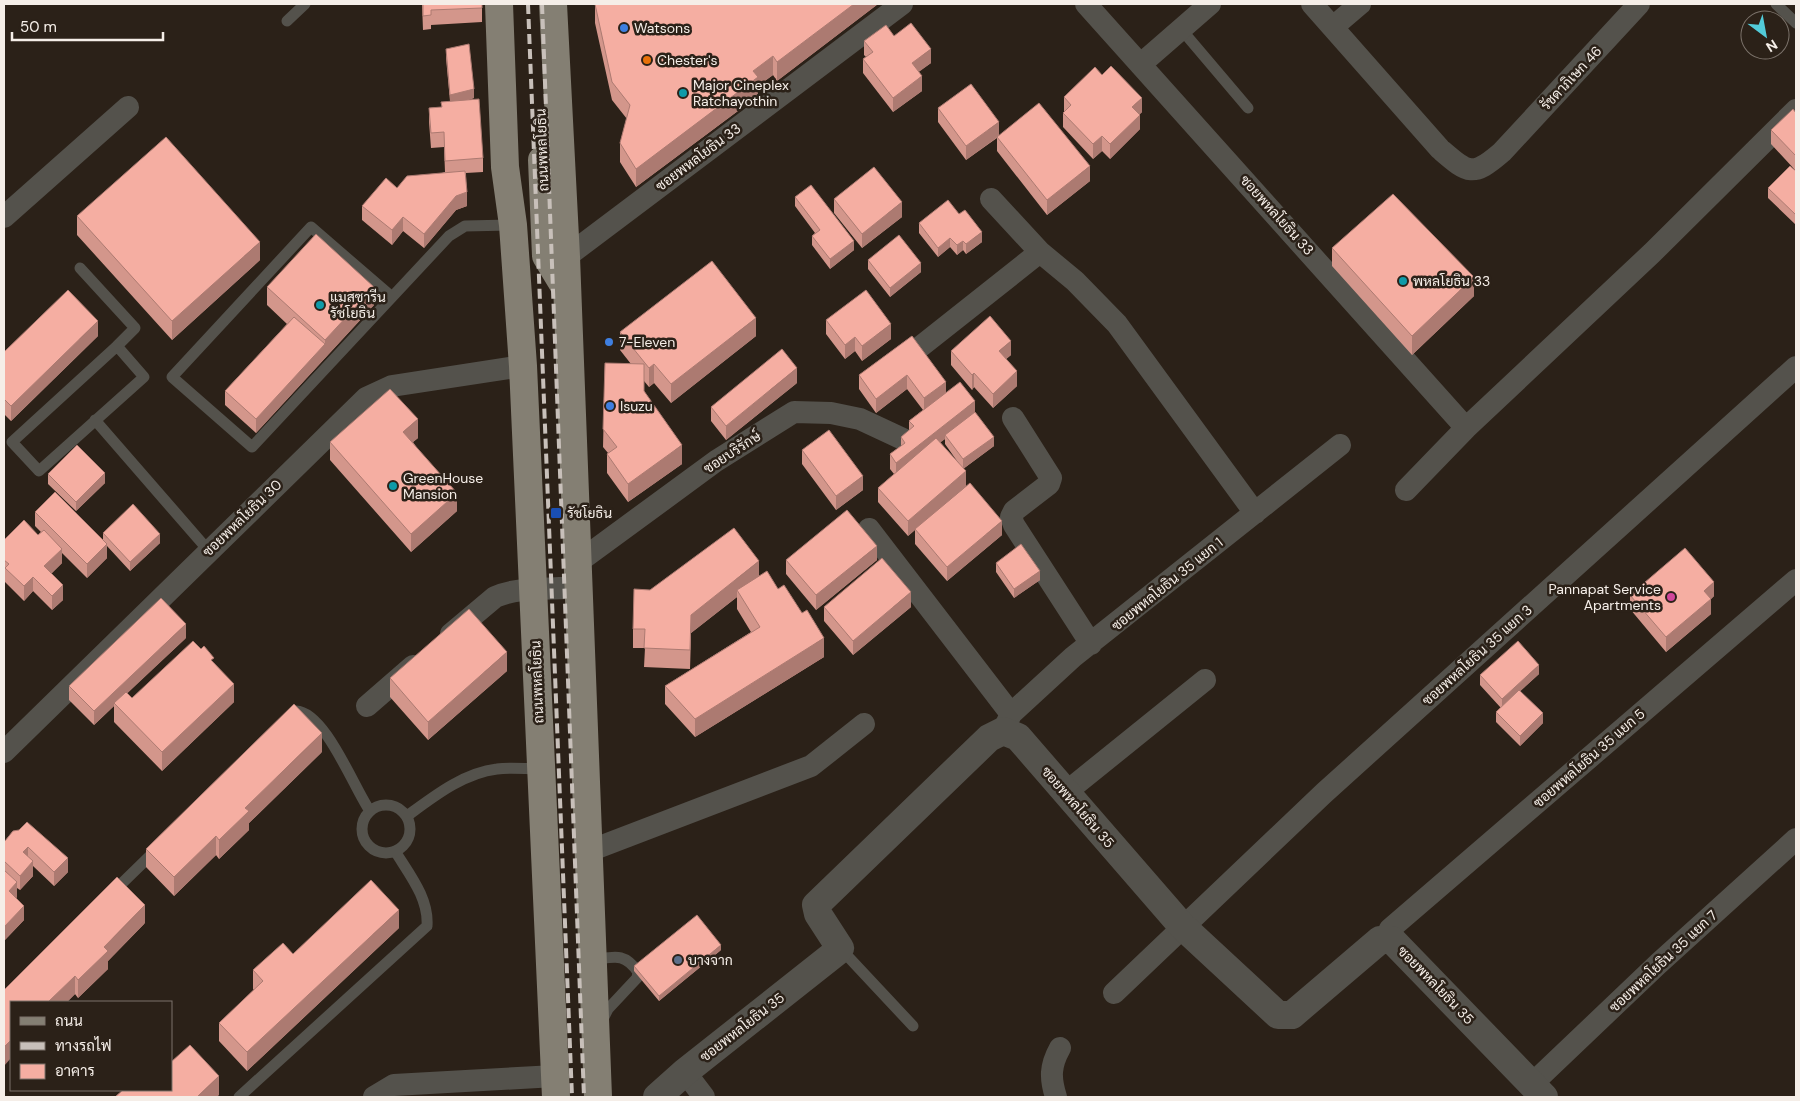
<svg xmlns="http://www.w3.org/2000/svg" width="1800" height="1101" font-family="'DM Sans',Sarabun,sans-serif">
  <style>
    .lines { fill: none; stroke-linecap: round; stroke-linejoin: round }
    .service { stroke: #54524c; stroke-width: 11 }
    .minor { stroke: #54524c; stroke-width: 22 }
    .tertiary { stroke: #54524c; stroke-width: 28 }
    .primary { stroke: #847f73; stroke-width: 28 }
    .rail { stroke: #c8c0ba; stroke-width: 4; stroke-dasharray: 10 5; stroke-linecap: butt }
    .wall { fill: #d3968b; fill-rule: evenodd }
    .shaded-wall { fill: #ac7a71 }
    .building { fill: #f5aea2; stroke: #ac7a71 }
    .shop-dot { fill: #3f7fe0; stroke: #2b2118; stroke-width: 2 }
    .food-dot { fill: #e8710a; stroke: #2b2118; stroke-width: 2 }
    .culture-dot { fill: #0f9aa8; stroke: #2b2118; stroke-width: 2 }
    .transit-dot { fill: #1a4fb4; stroke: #2b2118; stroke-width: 2 }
    .hotel-dot { fill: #d1479c; stroke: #2b2118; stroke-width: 2 }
    .service-dot { fill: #5c6f8a; stroke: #2b2118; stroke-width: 2 }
    .labels { text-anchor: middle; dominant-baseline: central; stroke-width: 5; stroke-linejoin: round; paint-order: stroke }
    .poi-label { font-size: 14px; fill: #f5eee8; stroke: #2b2118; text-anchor: start }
    .street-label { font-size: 14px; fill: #f5eee8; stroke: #2b2118 }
  </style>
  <rect width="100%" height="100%" fill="#2b2118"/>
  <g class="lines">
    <path class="service" d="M1776,4L1796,23
      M287,21L305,4
      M1181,29L1248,108
      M80,268L135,328L117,346
      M392,297L311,227L172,377L252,447L449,236L465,226L513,225
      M117,346L144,377L39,471L12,442Z
      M95,420L208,550
      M289,718L296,711C325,712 354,788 370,811
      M362 829a24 24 0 1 1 48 0a24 24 0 1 1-48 0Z
      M407,816C433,797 463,773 497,769C510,767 526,769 540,769
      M113,892L155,851
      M840,948L913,1026
      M593,960C614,957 624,952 638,972L637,978L608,1009L602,1021
      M239,1097L427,926C429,898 409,874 395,851"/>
    <path class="minor" d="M1086,4L1466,428
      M1312,4L1440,149C1468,173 1472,178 1502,152L1639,4
      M1333,27L1360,4
      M1141,64L1210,4
      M991,199L1040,252L1075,281L1117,324L1255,513
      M4,217L128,107
      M566,257L902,4
      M920,347L1040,252
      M1013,418L1051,478L1049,484L1014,511L1011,517L1014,525L1091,644
      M1406,490L1466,428L1652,253L1796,110
      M869,529L1011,714
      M577,563L716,461L794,412L831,413L860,419L905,440
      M451,634L495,597C520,586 550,590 578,587
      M367,706L413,666
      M1003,731L1011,714L1073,657L1340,445
      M4,752L366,398L392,386L523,366
      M1065,793L1205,680
      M589,851L811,766L864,724
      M1386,938L1390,929L1796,580
      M1114,993L1324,793L1796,367
      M685,1072L704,1097
      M1532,1084L1658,964L1796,839
      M374,1097L394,1085L555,1076
      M1056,1097C1050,1078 1050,1066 1060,1048"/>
    <path class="tertiary" d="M657,1097L685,1072L838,951L840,948L818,914L816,905L989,738L1003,731L1018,737L1182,926L1278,1015H1292L1380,940H1392L1544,1097"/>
    <path class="primary" d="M499,4L505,167L513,225L523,366L556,1097
      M553,4L566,257L598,1097
      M542,160L546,256L566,289"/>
    <path class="rail" d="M528,4L572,1097
      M542,4L584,1097"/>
  </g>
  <path class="wall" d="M422,4H482V22L431,25V29L423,30Z
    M595,4H878L777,81L773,75L758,86V96L636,187L620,162V143L627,119L612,100L595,23Z
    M894,36L931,63L918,72L922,91L893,112L863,73V59L866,57L864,55V41Z
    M446,49L474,98L468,100L483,158V172L466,173L467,206L456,210L424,248L403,231L392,245L362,220V206L397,188L445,172L444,147L431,148L429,122V108L441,107L450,101L446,58Z
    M1102,75L1142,112L1140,114V129L1110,159L1102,151L1093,159L1063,127V113L1064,112V97Z
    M938,108L999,135L1090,181L1047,215L997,151V138L966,160L938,122Z
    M1796,113V171L1771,144V130Z
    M1796,171V225L1768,198V188Z
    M795,197L854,250L830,269L812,245V236L815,233L795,206Z
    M834,199L902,217L862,248L834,213Z
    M77,216L260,260L172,340L77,235Z
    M919,223L982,242L966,254L963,250L957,255L950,247L938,257L919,233Z
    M1332,248L1474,296L1412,355L1332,266Z
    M868,260L921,272L890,297L868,269Z
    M267,287L374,305L256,433L225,405V391L287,324L267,305Z
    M826,320L891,339L862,361L855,351L845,359L826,334Z
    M620,332L756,336L671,403L654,383L649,387L644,381V391L682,464L628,502L607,473V454L608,453L603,447L605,363L631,364L620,350Z
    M98,336L11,421L4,414V352Z
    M912,336L946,392L975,413L994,446L963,469L966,486L908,536L878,502V488L894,474L890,469V454L901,446V437L909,430V421L923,410L907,389L876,413L859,389V375ZM945,439V444L962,468L940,442Z
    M951,351L1011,355L1006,359L1017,386L993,408L974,387L972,390L951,365Z
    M797,383L726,440L711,421V407Z
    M418,438L413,442L457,511L411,552L330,460V442Z
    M802,450L863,490L836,510L802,464Z
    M48,474L105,483L76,511L48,484Z
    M35,512L103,540V533L160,543L130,571L107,546V558L87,578L62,553V563L51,574L63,600L52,610L33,591L24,601L5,582V575L4,574V540L38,535L41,532L35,526Z
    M915,529L1002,535L947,581L915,544Z
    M786,560H877L816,610L786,574Z
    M996,563L1040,580L1014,598L996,572Z
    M759,576L778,589L824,657L695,737L665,704V686L751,632L737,609V597L691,633L690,669L644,667L645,648H633V629L650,590Z
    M1630,595L1714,596L1711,599V614L1666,652L1630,609Z
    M824,607H911L853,655L824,621Z
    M186,638L127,693L132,698L214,663L234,702L162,771L114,722V706L94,725L69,700V686Z
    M507,671L428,740L390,697V678Z
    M1539,674L1520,691L1543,723L1520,746L1496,722V712L1501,708L1480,685V675Z
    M322,752L249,823V830L219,859L216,855L174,896L146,867V849Z
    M13,831L68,872L54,886L33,866V876L20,890L17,888V897L16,898L24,920L4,941V840L5,841Z
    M145,923L108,961V969L78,998L75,994L67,1002H11L4,990Z
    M399,928L247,1071L219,1041V1023L254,990L253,989V970L293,954Z
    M721,950L659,1001L634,971V966Z"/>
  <path class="shaded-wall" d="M854,4H878L777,81V62Z
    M931,49V63L912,77V63Z
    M773,56V75L758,86V96L636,187V169L753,71Z
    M922,76V91L893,112V98Z
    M474,89V98L450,105V95Z
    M1142,98V112L1132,121V107Z
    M1140,115V129L1110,159V144Z
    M999,122V136L966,160V146Z
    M1102,136V151L1093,159V144Z
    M1090,166V181L1047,215V200Z
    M467,192V206L456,210L424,248V234L456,196Z
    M902,202V217L862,248V234Z
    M403,217V231L392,245V230Z
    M982,232V242L966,254V244Z
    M950,238V247L938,257V248Z
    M854,241V250L830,269V259Z
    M963,241V250L957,255V245Z
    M260,242V260L172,340V321Z
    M921,263V272L890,297V288Z
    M1474,277V296L1412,355V336Z
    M374,287V305L256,433V419L325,344V340Z
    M756,318V336L671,403V384Z
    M98,321V336L11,421V406Z
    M891,324V339L862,361V346Z
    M855,337V351L845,359V345Z
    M1011,341V355L999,365V351Z
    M654,364V383L649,387V368Z
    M797,368V383L726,440V426Z
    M1017,371V386L993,408V394Z
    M974,373V387L972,390V375Z
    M907,375V389L876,413V399Z
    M946,382V396L924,412V398Z
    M975,401V415L945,435V439L896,477V463Z
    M418,419V438L403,450V432Z
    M994,437V446L963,469V459Z
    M682,445V464L628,502V484Z
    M966,471V486L908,536V521Z
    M105,473V483L76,511V502Z
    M863,476V490L836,510V496Z
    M457,493V511L411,552V534Z
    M1002,521V535L947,581V567Z
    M160,534V543L130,571V562Z
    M107,544V558L87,578V564Z
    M877,546V560L816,610V595Z
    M62,549V563L44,580V566Z
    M759,561V580L737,590V597L691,633L690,669L691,615Z
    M1040,571V580L1014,598V589Z
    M33,577V591L24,601V586Z
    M1714,582V596L1704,605V591Z
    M63,585V600L52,610V596Z
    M911,592V607L853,655V641Z
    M1711,599V614L1666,652V637Z
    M186,624V638L116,704L114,703V706L94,725V711Z
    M824,638V657L695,737V719Z
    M507,652V671L428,740V722Z
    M1539,665V674L1502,708V699Z
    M234,684V702L162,771V752Z
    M1543,713V723L1520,746V736Z
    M322,733V752L249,823V830L219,859V840L245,808Z
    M216,836V855L174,896V877Z
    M28,847V861L23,852Z
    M68,858V872L54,886V872Z
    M33,861V876L20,890V876Z
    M17,882V897L9,906V891Z
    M145,905V923L108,961V969L78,998V980L104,947Z
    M24,906V920L4,941V927Z
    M399,910V928L247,1071V1052Z
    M721,945V950L659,1001V996Z
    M75,976V994L67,1002H48Z
    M11,1040V1058L4,1066V1047Z
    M219,1076V1095L217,1097H197Z"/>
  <path class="building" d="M423,4H482V8L431,10V15L423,16Z
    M595,4H854L777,62L773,56L753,71L758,77L636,169L620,143L630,105L612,82Z
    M911,23L931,49L912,63L922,76L893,98L863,59L873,52L864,41L886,25L894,36Z
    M469,44L474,89L450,95L446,49Z
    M1111,66L1142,98L1132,107L1140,115L1110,144L1102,136L1093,144L1063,113L1071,105L1064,97L1095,67L1102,75Z
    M971,84L999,122L966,146L938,108Z
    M479,99L483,158L445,161L444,132L431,133L429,108L442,107L441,102Z
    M1039,103L1090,166L1047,200L997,137Z
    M1793,109L1796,113V156L1771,130Z
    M166,137L260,242L172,321L77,216Z
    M1790,166L1796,171V215L1768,188Z
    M874,167L902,202L862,234L834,199Z
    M465,171L467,192L456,196L424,234L403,217L392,230L362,206L386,178L397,188L407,176Z
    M811,185L854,241L830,259L812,236L820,230L795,197Z
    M1393,194L1474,277L1412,336L1332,248Z
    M948,200L959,214L965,210L982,232L966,244L963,241L957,245L950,238L938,248L919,223Z
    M316,234L374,287L325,340L267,287Z
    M899,235L921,263L890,288L868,260Z
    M712,261L756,318L671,384L654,364L649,368L620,332Z
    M68,290L98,321L11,406L4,399V352Z
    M866,290L891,324L862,346L855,337L845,345L826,320Z
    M990,316L1011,341L999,351L1017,371L993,394L974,373L972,375L951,351Z
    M294,317L325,344L256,419L225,391Z
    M912,336L946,382L924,398L907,375L876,399L859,375Z
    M782,349L797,368L726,426L711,407Z
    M605,363L644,364V391L682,445L628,484L607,454L617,447L603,429Z
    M960,382L975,401L896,463L890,454L905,443L901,437L914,426L909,421Z
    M390,389L418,419L403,432L457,493L411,534L330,442Z
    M975,412L994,437L963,459L945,435Z
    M829,430L863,476L836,496L802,450Z
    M936,438L966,471L908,521L878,488Z
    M77,445L105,473L76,502L48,474Z
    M970,483L1002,521L947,567L915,529Z
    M55,492L107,544L87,564L35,512Z
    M133,504L160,534L130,562L103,533Z
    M847,510L877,546L816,595L786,560Z
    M24,520L38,535L44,530L62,549L44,566L63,585L52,596L33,577L24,586L5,568L9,564L4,560V540Z
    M734,528L759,561L691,615L690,650L644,648L645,629H633L634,589L650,590Z
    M1021,544L1040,571L1014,589L996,563Z
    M1685,548L1714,582L1704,591L1711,599L1666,637L1630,595Z
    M882,558L911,592L853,641L824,607Z
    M767,571L778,589L784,585L802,613L807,610L824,638L695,719L665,686L760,627L737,590Z
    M161,598L186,624L94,711L69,686Z
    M469,609L507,652L428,722L390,678Z
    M193,641L201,649L204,646L214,658L211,660L234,684L162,752L114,703L126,692L132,698Z
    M1518,641L1539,665L1502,699L1480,675Z
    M1519,690L1543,713L1520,736L1496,712Z
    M294,704L322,733L245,808L249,811L219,840L216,836L174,877L146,849Z
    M27,822L68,858L54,872L28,847L23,852L33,861L20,876L4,861V840L5,841L13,831L19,830Z
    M4,870L17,882L9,891L24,906L4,927Z
    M117,877L145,905L104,947L108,951L78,980L75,976L48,1002H11V1040L4,1047V990Z
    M371,880L399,910L247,1052L219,1023L263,981L253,970L283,943L293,954Z
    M697,915L721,945L659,996L634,966Z
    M190,1045L219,1076L197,1097H115L123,1090H171V1062Z"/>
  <g class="shop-dot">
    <circle cx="624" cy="28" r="5"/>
    <circle cx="609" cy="342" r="5"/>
    <circle cx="610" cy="406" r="5"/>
  </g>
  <circle class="food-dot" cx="647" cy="60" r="5"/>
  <g class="culture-dot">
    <circle cx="683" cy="93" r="5"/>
    <circle cx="1403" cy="281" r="5"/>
    <circle cx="320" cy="305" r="5"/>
    <circle cx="393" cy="486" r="5"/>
  </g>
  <rect class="transit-dot" x="550" y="507" width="12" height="12" rx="2.5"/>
  <circle class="hotel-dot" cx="1671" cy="597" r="5"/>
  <circle class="service-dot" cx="678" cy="960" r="5"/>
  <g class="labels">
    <g class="poi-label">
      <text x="634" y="28">Watsons</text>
      <text x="657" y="60">Chester's</text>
      <text x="693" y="85">Major Cineplex<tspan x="693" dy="16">Ratchayothin</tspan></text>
      <text x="1413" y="281">พหลโยธิน 33</text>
      <text x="330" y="297">แมสซารีน<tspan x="330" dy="16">รัชโยธิน</tspan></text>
      <text x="619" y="342">7-Eleven</text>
      <text x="620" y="406">Isuzu</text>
      <text x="403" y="478">GreenHouse<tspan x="403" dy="16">Mansion</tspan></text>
      <text x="567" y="513">รัชโยธิน</text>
      <text x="1661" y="589" text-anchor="end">Pannapat Service<tspan x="1661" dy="16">Apartments</tspan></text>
      <text x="688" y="960">บางจาก</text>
    </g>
    <g class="street-label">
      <text transform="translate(1571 78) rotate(-47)">รัชดาภิเษก 46</text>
      <text transform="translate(542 150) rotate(-92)">ถนนพหลโยธิน</text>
      <text transform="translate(698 157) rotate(-37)">ซอยพหลโยธิน 33</text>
      <text transform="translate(1277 215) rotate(48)">ซอยพหลโยธิน 33</text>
      <text transform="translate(732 452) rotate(-33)">ซอยบริรักษ์</text>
      <text transform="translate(242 518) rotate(-44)">ซอยพหลโยธิน 30</text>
      <text transform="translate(1167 584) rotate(-39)">ซอยพหลโยธิน 35 แยก 1</text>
      <text transform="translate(1477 655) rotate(-42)">ซอยพหลโยธิน 35 แยก 3</text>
      <text transform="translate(537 682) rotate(-92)">ถนนพหลโยธิน</text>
      <text transform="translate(1589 758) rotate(-41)">ซอยพหลโยธิน 35 แยก 5</text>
      <text transform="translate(1078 807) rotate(49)">ซอยพหลโยธิน 35</text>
      <text transform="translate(1663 961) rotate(-43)">ซอยพหลโยธิน 35 แยก 7</text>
      <text transform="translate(1436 985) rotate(46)">ซอยพหลโยธิน 35</text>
      <text transform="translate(742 1027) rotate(-38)">ซอยพหลโยธิน 35</text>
    </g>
  </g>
  <rect width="1800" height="1101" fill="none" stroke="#f5eee8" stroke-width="10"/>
  <rect x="10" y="1001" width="162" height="90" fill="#2b2118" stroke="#7c736b"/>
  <rect x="20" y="1017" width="25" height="8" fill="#847f73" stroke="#7c736b"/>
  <text x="55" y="1026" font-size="15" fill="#f5eee8">ถนน</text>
  <rect x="20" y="1042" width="25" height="8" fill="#c8c0ba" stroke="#7c736b"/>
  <text x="55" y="1051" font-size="15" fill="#f5eee8">ทางรถไฟ</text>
  <rect x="20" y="1064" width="25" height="15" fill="#f5aea2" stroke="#7c736b"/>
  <text x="55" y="1076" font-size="15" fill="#f5eee8">อาคาร</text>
  <g transform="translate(1765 35) rotate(148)"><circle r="24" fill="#2b2118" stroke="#7c736b"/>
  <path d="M0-4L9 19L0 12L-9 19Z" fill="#52cbd9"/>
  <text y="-8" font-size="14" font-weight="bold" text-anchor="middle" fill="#f5eee8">N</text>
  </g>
  <path d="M12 32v8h151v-8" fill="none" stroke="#f5eee8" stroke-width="2.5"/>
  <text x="20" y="32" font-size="15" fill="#f5eee8" stroke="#2b2118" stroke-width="4" paint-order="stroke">50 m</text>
</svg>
